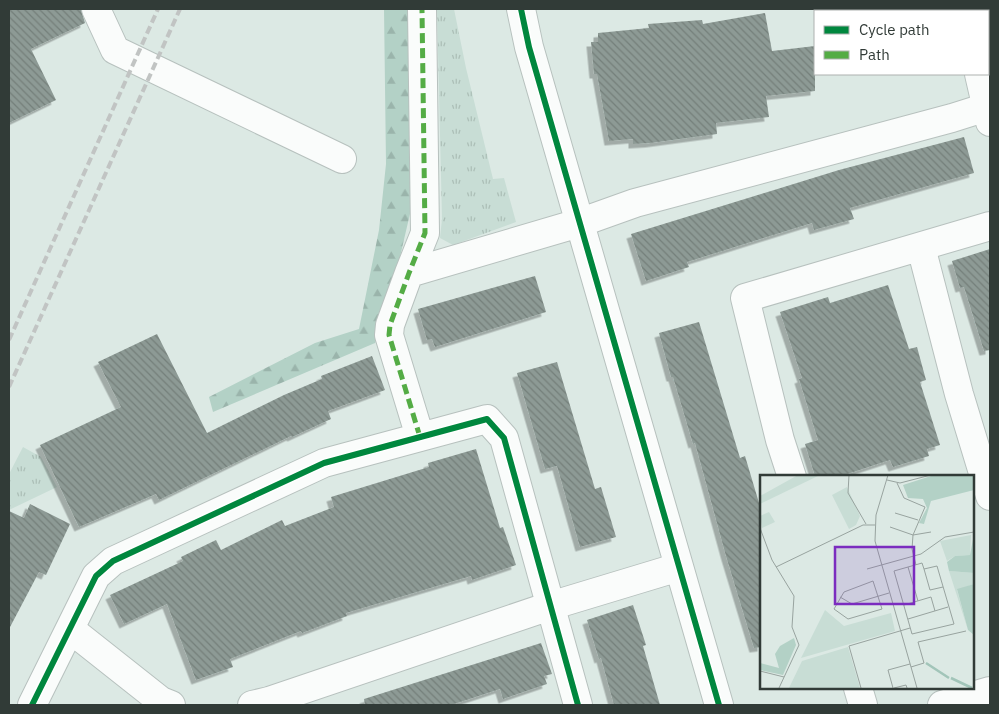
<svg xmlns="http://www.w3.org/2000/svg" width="999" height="714" font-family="'IBM Plex Sans',sans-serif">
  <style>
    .grass { fill: url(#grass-tufts) }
    .forest { fill: url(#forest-firs) }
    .building { fill: url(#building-back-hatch); filter: url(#shadow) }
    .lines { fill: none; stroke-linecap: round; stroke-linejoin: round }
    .minor-casing { stroke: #b7c1be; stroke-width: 30 }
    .minor { stroke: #fafcfb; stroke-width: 28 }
    .rail { stroke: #c1c4c3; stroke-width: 4; stroke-dasharray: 8 4; stroke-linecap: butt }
    .quiet { stroke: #54ac45; stroke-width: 5; stroke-dasharray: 10 5; stroke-linecap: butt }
    .cycleway-casing { stroke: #fff; stroke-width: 9 }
    .cycleway { stroke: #00873e; stroke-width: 6 }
    .inset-river { fill: none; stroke: #a2c5b9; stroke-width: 2.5 }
    .inset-road { fill: none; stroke: #98a39f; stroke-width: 1 }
    .view { fill: #7b2cbf; fill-opacity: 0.15; stroke: #7b2cbf; stroke-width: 2.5 }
    .inset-edge { fill: none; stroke: #313b37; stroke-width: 2.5 }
  </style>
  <defs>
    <pattern id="grass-tufts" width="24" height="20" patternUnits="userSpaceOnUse" patternTransform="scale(1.25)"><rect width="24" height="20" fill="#c8ddd5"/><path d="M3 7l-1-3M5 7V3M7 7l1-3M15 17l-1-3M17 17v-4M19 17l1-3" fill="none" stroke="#acbfb7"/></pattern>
    <pattern id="forest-firs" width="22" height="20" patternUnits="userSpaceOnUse" patternTransform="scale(1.25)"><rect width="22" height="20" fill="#b3d1c6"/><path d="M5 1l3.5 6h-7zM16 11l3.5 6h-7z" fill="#9ab4ab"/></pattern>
    <pattern id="building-back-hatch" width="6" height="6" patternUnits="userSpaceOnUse" patternTransform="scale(1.25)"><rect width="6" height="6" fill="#8d9a95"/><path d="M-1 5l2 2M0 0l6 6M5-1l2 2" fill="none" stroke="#747f7a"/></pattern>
    <filter id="shadow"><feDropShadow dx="-4.5" dy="4.5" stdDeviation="0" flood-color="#0004"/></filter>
  </defs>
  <rect width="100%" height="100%" fill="#dce9e4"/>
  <path class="grass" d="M437,9H454L466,68L493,179L504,178L516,222L453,245L440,238L442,219Z
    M23,447L41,457L57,487L9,510V474Z"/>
  <path class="forest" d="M384,9H409L413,201L399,261L375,343L213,412L209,397L315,343L359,329L379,230L386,164Z"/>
  <path class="building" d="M9,9H81L85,23L31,49L56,100L9,123Z
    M765,13L772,51L815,46V91L766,96L769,117L716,123L717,134L650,143L633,144V139L609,141L597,74H594L591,42H598V33L649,28L648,24L702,20L703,24Z
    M964,137L974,173L850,208L854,219L814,230L812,223L687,262L689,267L646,281L631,234L839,170Z
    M990,249V350L984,351L964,287L960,288L952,261Z
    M535,276L546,312L435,347L432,339L427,340L418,309Z
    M888,285L909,349L917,347L926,380L920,382L940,445L927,449L929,456L893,467L890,460L841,476H815L805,444L818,440L799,379L802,378L780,312L828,297L830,303Z
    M699,322L740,458L745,456L762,513V647L754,648L726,556L695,443L693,444L673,377H671L659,333Z
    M157,334L207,433L284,395L322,379L321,376L372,356L385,390L328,411L331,419L292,437L291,436L159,500L156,494L79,527L40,445L121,407L98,362Z
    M557,362L595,489L601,487L616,537L580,547L557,466L545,469L517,373Z
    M476,449L500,528L503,527L516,565L472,580L471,576L346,613L347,616L302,633L301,631L230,659L233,667L196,680L167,604L124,624L110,595L183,561L181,557L216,540L221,550L282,520L285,526L334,507L331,497L429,467L428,463Z
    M30,504L70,524L46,575L39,572L9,629V511L24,518Z
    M633,605L646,645L643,646L660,705H614L601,658L599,659L587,620Z
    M541,643L552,674L544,676L547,684L503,699L500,689L451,705H365L364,699Z"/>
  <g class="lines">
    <g class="minor-casing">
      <path id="minor" d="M96,9L115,50L342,159
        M521,9L529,47L719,705
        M966,9V11
        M979,74L990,122
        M921,247L959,394L990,496
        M409,273L579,223L635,203L952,118L990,106
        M420,437L389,335L390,325L409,273L425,233L422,9
        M792,477L780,440L745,298L990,226
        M70,629L161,701L171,705
        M858,688L863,705
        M32,705L96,576L113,561L324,463L487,419L504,438L578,705
        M252,705L269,701L550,606L679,567
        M942,705L990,691"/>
    </g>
    <use href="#minor" class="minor"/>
    <path class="rail" d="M9,340L158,9
      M9,387L180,9"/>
    <path class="quiet" d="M420,437L389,335L390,325L409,273L425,233L422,9"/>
    <g class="cycleway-casing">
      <path id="cycleway" d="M521,9L529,47L719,705
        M32,705L96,576L113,561L324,463L487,419L504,438L578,705"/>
    </g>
    <use href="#cycleway" class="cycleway"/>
  </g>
  <g transform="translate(760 475)">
    <rect width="214" height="214" fill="#dce9e4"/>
    <path d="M38,0H60L0,29V21ZM87,12L100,41L96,50L89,54L72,20ZM211,60L210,80L195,81L187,86L180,66ZM189,96L214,98V109L197,115L208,155ZM65,135L84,151L131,138L135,156L41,183Z" fill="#c8ddd5"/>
    <path d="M174,0H214V15L171,26L164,49L159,48L167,33L163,24L148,23L143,10ZM214,59V98L189,96L187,87L195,81L210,80ZM214,109V160L208,155L197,114ZM34,163L36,170L23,200L0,195V188L19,193L15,179L20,171Z" fill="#b3d1c6"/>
    <path d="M88,172L100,213H29L42,186Z" fill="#c8ddd5"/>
    <path d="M9,37L15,47L2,53L0,41Z" fill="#c8ddd5"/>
    <path class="inset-river" d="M166,188L189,203M191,203L212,213"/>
    <path class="inset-road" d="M89,0L88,18L106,49M128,0L116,40L115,66L157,213M127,5L140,8L171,0M137,8L144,23L165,32L153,60L152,74L156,90M135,38L158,45M130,52L153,60L171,57M0,53L12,85L34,121L32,152L39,170L19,213M162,88L164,94L177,91L194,149L152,159L134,96ZM16,92L103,50H115M148,92L158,126M107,94L161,79L185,62L214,57M164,94L170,115L183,112M113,106L122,134L88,144L74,134L84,117ZM80,122L92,129L129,118M144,130L171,122L175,136M148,144L188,132M151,192L164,188L158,167L206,156M0,196L24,202M101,213L89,171L150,153M133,213L128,195L150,189M134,213L146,210L147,213"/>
    <path class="view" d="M75,72H154V129H75Z"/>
    <rect width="214" height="214" class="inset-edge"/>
  </g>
  <rect width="999" height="714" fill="none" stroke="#313b37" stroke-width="20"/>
  <rect x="814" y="10" width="175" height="65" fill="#ffffff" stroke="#adb1af"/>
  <rect x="824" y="26" width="25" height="8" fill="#00873e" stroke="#adb1af"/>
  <text x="859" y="35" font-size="15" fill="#313b37">Cycle path</text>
  <rect x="824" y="51" width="25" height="8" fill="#54ac45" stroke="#adb1af"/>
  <text x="859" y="60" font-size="15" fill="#313b37">Path</text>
</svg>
